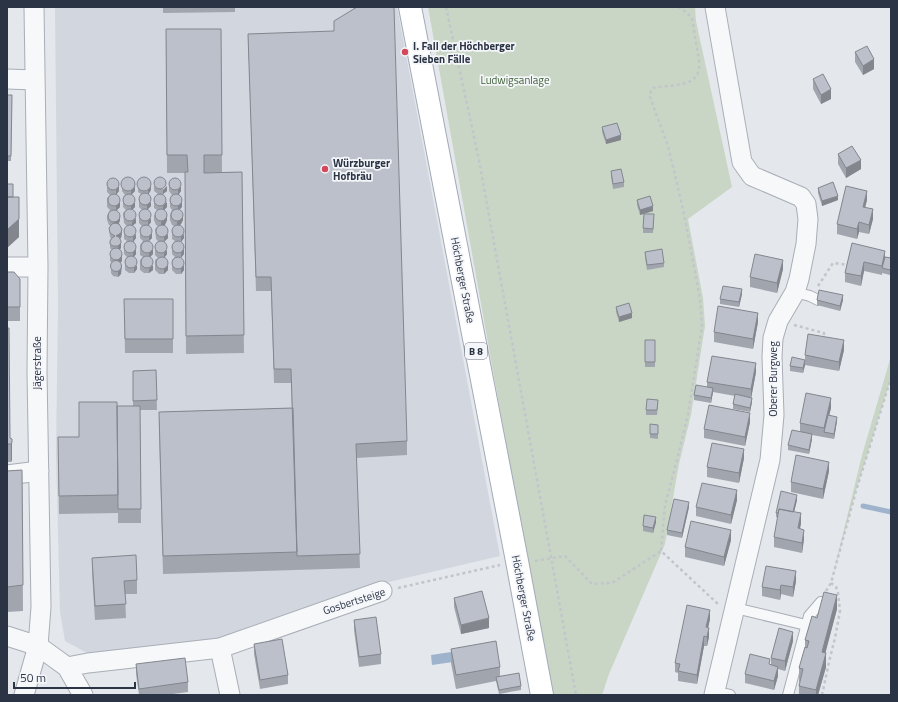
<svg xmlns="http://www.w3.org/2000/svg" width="898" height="702" font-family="'Titillium Web',sans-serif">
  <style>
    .built { fill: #d2d6de }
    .green { fill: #c9d6c5 }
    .water { fill: #9fb4cc }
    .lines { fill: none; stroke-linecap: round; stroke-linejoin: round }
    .stream { stroke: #9fb4cc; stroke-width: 5 }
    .lane-casing { stroke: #a9aeb7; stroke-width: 12 }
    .street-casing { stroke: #a9aeb7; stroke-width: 21 }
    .primary-casing { stroke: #a3abb8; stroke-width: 24 }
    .path { stroke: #c2c5cb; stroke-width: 2.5; stroke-dasharray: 3 3; stroke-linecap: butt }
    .lane { stroke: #f7f8fa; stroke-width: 10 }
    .street { stroke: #f7f8fa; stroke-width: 19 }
    .primary { stroke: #fff; stroke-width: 22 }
    .wall { fill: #a1a5ae }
    .shaded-wall { fill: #83868d }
    .building { fill: #bbc0ca; stroke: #83868d }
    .poi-dot { fill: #d1495b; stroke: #f4f6f9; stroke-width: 1.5 }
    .labels { text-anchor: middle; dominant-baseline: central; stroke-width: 3.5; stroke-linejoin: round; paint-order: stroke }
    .shield { fill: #f4f6f9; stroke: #676e7b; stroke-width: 1 }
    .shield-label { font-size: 10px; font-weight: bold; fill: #2b3445 }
    .poi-label { font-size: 11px; font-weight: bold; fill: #2b3445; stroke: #f4f6f9; text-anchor: start }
    .park-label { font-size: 11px; fill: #3f6138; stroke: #f4f6f9 }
    .street-label { font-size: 11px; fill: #2b3445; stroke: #f4f6f9 }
  </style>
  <rect width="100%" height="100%" fill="#e4e7ec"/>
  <path class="built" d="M55,7H397L500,556L380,584L220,641L89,654L65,641L60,612L56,454L58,305Z"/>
  <path class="green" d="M428,7H695L696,21L732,187L688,219L703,298L705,326L691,415L679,464L665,544L609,674L602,695H553L528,567Z
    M891,356V378L856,491L831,583L862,455Z"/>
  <path class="water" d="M451,652L453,662L432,665L431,655Z"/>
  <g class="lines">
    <path class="stream" d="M863,506L891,512"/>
    <g class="lane-casing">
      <path id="lane" d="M795,292L810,296L818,300
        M735,608L806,625
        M715,692L730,695
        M788,695L809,616L821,602"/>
    </g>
    <g class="street-casing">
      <path id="street" d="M7,79L35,80
        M7,267H38
        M7,475L39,471
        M7,636L38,646L67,667L83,695
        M220,648L230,695
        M67,667L88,663L220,648L382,591
        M24,695L38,646L41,607L37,372L38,267L34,7
        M714,695L770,460L774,415L772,357L773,338L778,321L795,292L799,279L806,244L808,219L806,204L801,197L752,176L742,162L715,7"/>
    </g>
    <g class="primary-casing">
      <path id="primary" d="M410,7L517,561L542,695"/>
    </g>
    <path class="path" d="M446,7L479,160L576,695
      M678,7L686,12L692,18L699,61C702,89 672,84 653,88L651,90L650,97L668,146L676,179L685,219L700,299L702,326L688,414L676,464L665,505L661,551L718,604
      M818,286L833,263L849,265
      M794,325L824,333L823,339
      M535,561L565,556L592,584L612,583L661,551
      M398,588L500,565
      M826,591L831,583L856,491L891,378
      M822,695L829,662L835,638L840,611L838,593L836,587L831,583"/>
    <use href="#lane" class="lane"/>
    <use href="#street" class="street"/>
    <use href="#primary" class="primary"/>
  </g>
  <path class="wall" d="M163,7H235V12L163,13Z
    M166,29H221L222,172H242L244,353L186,354L185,173H167Z
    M248,34L407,441V455L356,458L360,568L163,574L159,430V412L292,408L291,383H274L271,291H256Z
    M855,52L874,69L863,75L855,62Z
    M813,79L831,99L821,104L813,89Z
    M7,95H12L11,161H7Z
    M602,127L621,140L606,144L602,132Z
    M838,154L861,169L846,178L838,164Z
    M611,171L624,182V187L613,189L611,176Z
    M122,181H135V191L132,194L135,207L132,210L136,223L133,225L136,238L134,241L136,254L134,257L137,269L134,273H129L125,270V260L127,257L124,254V244L127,241L124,239V229L127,226L124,223L123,213L126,210L123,207V197L125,195L122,191Z
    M107,182L119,191L116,194L120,207L117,210L120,220L119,224L122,233L121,238H120L121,246V248L120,249L122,261L120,263L121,274L118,277L113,276L111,273V264L112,263L110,261V256L112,250L110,248V241L111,238L110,237L109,228L111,226L109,225L107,220V216L110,210L107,207V198L110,195L107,192Z
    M138,182L151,190L148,194L151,206L148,209L151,222L149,225L152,238L149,241L153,254L150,257L153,270L149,273H144L140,270V260L143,257L140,255V245L143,241L140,238V228L142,226L139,223V213L142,210L139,207V197L141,194L138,192Z
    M169,182L181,191L179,194L182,207L179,210L183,220L181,224L180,225L184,238L181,242L184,254L181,257L184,270L181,274H176L172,270V260L175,257L172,254V245L175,241L172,239V229L174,226L172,225L170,220V215L172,210L170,207V198L172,195L169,191Z
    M7,184L13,197L19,237L7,248Z
    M154,186L167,191L163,194L167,207L164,210L167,220L165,225H164L168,238L164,242L167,254L165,257L168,270L164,274H159L155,270V260L158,258L155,255V245L158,241L156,239L155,229L158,226L156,225L154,220V216L157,210L154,208V198L158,194L154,191Z
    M818,188L838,200L822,206L818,193Z
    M637,200L653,211L640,215L637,205Z
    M867,200L865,207L873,219L869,234L859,232L857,239L837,234V224Z
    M654,219L653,233H643V228Z
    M852,243L885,257L891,258L890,275L882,273V275L864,271L861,286L845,282V273Z
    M645,252L664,263V267L647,270L645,257Z
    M783,269L777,293L750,287V277Z
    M7,272L20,279V321H7Z
    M742,294L739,307L720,304V299Z
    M124,299H173V353H125Z
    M817,300H843L840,311L817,305Z
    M616,307L632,318L619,322L616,312Z
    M758,322L753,349L714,342V332Z
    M7,328L10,438L12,439V460L11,462H8L7,461Z
    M645,340H655V367H645Z
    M844,350L839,371L805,365V355Z
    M805,365L803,373L790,371V366Z
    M156,370L157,410H140L141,523H118V499V513L59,514L58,437H79V402L117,406H133V371Z
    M756,372L751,398L752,402L750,412L733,409V404L735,396L713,392L711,403L694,400V395L707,387V382Z
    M658,405L657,415H646V410Z
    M831,408L829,415L837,421L834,439L812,435V439L809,454L788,450V445L800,431V423Z
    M750,422L745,446L704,438V429Z
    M650,424L658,425V439L650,438Z
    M744,458L739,483L707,477V467Z
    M22,470L23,611L7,612V471Z
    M829,471L823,499L791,492V482Z
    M737,500L731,524L696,516V507Z
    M797,500L794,512L801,523L800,529L804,539L802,553L774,547V537L778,518L776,517V513Z
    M689,507L682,538L667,535V530Z
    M656,522L653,533L643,531V526Z
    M731,540L724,566L685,557V547Z
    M92,558L137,580V594H125L126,618L95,620L92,572Z
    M796,581L793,597L781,594L780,600L762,596V587Z
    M454,598L489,628L461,634L454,607Z
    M837,609L825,653L826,667L818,695H799V686L800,682H799V668L805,647V640L817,618Z
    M710,619L708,628L709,637L707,646H704L697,684L678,681V673L675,672V663Z
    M354,620L381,654V664L359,667L354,630Z
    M793,641L785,671L778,669V676L774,690L745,683V674L770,665H771V658Z
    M254,644L288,675V684L260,689L254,654Z
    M451,649L500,667V676L521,686V690L499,694L496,681L456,689L451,663Z
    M136,664L188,682V692L165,695H139L136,674Z"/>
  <path class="shaded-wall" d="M874,59V69L863,75V66Z
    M831,89V99L821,104V95Z
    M621,135V140L606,144V140Z
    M861,160V169L846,178V168Z
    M119,186V191L116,195V190Z
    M151,186V190L148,195V190Z
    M167,186V191L163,194V190Z
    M181,186V191L178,195V190Z
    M135,187V191L131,195V190Z
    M867,191V200L863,216V207Z
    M838,196V200L822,206V201Z
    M120,202V207L116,211V206Z
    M135,202V207L131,211V206Z
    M151,202V206L147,210V205Z
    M167,202V207L163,211V206Z
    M182,202V207L178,211V206Z
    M653,206V211L640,215V210Z
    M873,209V219L869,234V225Z
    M19,215V237L7,248V230Z
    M120,215V220L118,225L114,227V222Z
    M167,215V220L165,225L161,227V222Z
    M183,215V220L181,224L177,227V222Z
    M136,218V223L132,226V222Z
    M151,218V222L148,226V221Z
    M859,222V232L857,239V229Z
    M122,229V233L121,238L116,241V236Z
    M152,233V238L149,241V237Z
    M136,234V238L133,242V237Z
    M168,234V238L164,242V237Z
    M184,234V238L181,242V237Z
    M121,241V248L118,251V246Z
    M136,249V254L133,258V253Z
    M153,249V254L149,258V253Z
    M184,249V254L181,258V253Z
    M167,250V254L164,258V253Z
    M885,251V260L882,268V275V266Z
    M122,252V261L118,265V260Z
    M783,260V269L777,293V283Z
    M864,262V271L861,286V276Z
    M122,265L121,274L118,277V272Z
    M137,265V269L134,273V268Z
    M153,265V270L149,273V269Z
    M168,265V270L164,274V269Z
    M184,265V270L181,274V269Z
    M742,289V294L739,307V302Z
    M843,295V300L840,311V306Z
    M632,313V318L619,322V317Z
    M758,313V322L753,349V339Z
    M844,340V350L839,371V362Z
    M805,360V365L803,373V368Z
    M756,363V372L751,399V389Z
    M713,388V392L711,403V398Z
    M752,398V402L750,412V408Z
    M831,398V408L825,433L824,432V428Z
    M750,413V422L745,446V437Z
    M837,417V421L834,439V434Z
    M812,434V439L809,454V450Z
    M12,442V460L11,462V444Z
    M744,449V458L739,483V473Z
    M829,462V471L823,499V489Z
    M737,490V500L731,524V515Z
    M797,495V500L792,521V516Z
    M689,502V507L682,538V533Z
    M801,513V523L798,538V528Z
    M656,517V522L653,533V528Z
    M731,530V540L724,566V557Z
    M804,530V539L802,553V543Z
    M796,571V581L793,597V587Z
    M781,585V594L780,600V590Z
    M837,595V609L822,666V652Z
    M710,610V619L706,637V627Z
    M489,618V628L461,634V625Z
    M709,628V637L707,646V637Z
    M793,632V641L785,671V661Z
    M704,636V646L697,684V675Z
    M826,653V667L818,695H816V690Z
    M778,667V676L774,690V681Z"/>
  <path class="building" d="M357,7H394L407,441L356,444L360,554L297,556L291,369H274L271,277H256L248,34L334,31V21Z
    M166,29H221L222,155H204V173L242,172L244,335L186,336L185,172H188L187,155H167Z
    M867,46L874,59L863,66L855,52Z
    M823,74L831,89L821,95L813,79Z
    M7,95H12L11,156H7Z
    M617,123L621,135L606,140L602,127Z
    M852,146L861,160L846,168L838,154Z
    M621,169L624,182L613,184L611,171Z
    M154 183a6 6 0 1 1 12 0a6 6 0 1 1-12 0Z
    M121 184a7 7 0 1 1 14 0a7 7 0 1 1-14 0Z
    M137 184a7 7 0 1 1 14 0a7 7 0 1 1-14 0Z
    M107 184a6 6 0 1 1 12 0a6 6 0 1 1-12 0Z
    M169 184a6 6 0 1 1 12 0a6 6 0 1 1-12 0Z
    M833,182L838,196L822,201L818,188Z
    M7,184H13V197H7Z
    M846,186L867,191L863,207L873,209L869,225L859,222L857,229L837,224Z
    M139 199a6 6 0 1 1 12 0a6 6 0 1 1-12 0Z
    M170 200a6 6 0 1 1 12 0a6 6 0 1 1-12 0Z
    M154 200a6 6 0 1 1 12 0a6 6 0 1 1-12 0Z
    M108 200a6 6 0 1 1 12 0a6 6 0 1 1-12 0Z
    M123 200a6 6 0 1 1 12 0a6 6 0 1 1-12 0Z
    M650,196L653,206L640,210L637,200Z
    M7,197H19V219L7,230Z
    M139 215a6 6 0 1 1 12 0a6 6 0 1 1-12 0Z
    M155 215a6 6 0 1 1 12 0a6 6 0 1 1-12 0Z
    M171 215a6 6 0 1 1 12 0a6 6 0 1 1-12 0Z
    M124 215a6 6 0 1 1 12 0a6 6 0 1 1-12 0Z
    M108 216a6 6 0 1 1 12 0a6 6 0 1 1-12 0Z
    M644,214H654L653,229L643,228Z
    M115,223L119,224L122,229L121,233L116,236L119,237L121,241V243L118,246H113L110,244V241L112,238L115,236L110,233L109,228L112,224Z
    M172 231a6 6 0 1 1 12 0a6 6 0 1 1-12 0Z
    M124 231a6 6 0 1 1 12 0a6 6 0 1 1-12 0Z
    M140 231a6 6 0 1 1 12 0a6 6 0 1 1-12 0Z
    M156 231a6 6 0 1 1 12 0a6 6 0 1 1-12 0Z
    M172 247a6 6 0 1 1 12 0a6 6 0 1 1-12 0Z
    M141 247a6 6 0 1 1 12 0a6 6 0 1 1-12 0Z
    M155 247a6 6 0 1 1 12 0a6 6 0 1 1-12 0Z
    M124 247a6 6 0 1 1 12 0a6 6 0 1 1-12 0Z
    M852,243L885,251L882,266L864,262L861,276L845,273Z
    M110 254a6 6 0 1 1 12 0a6 6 0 1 1-12 0Z
    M662,249L664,263L647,265L645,252Z
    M755,254L783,260L777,283L750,277Z
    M141 262a6 6 0 1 1 12 0a6 6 0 1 1-12 0Z
    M125 262a6 6 0 1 1 12 0a6 6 0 1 1-12 0Z
    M156 263a6 6 0 1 1 12 0a6 6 0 1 1-12 0Z
    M172 263a6 6 0 1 1 12 0a6 6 0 1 1-12 0Z
    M885,257L891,258V267L890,270L882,268Z
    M110.5 266a5.5 5.5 0 1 1 11 0a5.5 5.5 0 1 1-11 0Z
    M7,272H14L20,279V307H7Z
    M723,286L742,289L739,302L720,299Z
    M819,290L843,295L840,306L817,300Z
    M124,299H173V339H125Z
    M629,303L632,313L619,317L616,307Z
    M718,306L758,313L753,339L714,332Z
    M7,328H9L10,438L12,439V442L11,444H8L7,443Z
    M808,334L844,340L839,362L805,355Z
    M645,340H655V362H645Z
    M712,356L756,363L751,389L707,382Z
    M792,357L805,360L803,368L790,366Z
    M156,370L157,400L133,401V371Z
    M696,385L713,388L711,398L694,395Z
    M806,393L831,398L824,428L800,423Z
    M735,394L752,398L750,408L733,404Z
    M647,399L658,400L657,410H646Z
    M79,402H117L118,495L59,496L58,437H79Z
    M709,405L750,413L745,437L704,429Z
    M117,406H140L141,509H118Z
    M293,408L297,552L163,556L159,412Z
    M828,415L837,417L834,434L824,432Z
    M650,424L658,425V434H650Z
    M792,430L812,434L809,450L788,445Z
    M712,443L744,449L739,473L707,467Z
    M796,455L829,462L823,489L791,482Z
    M22,470L23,585L7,587V471Z
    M702,483L737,490L731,515L696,507Z
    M781,491L797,495L793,512L779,509L778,513H776Z
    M674,499L689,502L682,533L667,530Z
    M779,509L801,513L798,528L804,530L802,543L774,537Z
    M644,515L656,517L653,528L643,526Z
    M691,521L731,530L724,557L685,547Z
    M136,555L137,580L124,581L126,604L95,606L92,558Z
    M766,566L796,571L793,587L781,585L780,590L762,587Z
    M482,591L489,618L461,625L454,598Z
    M824,592L837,595L822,652L826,653L816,690L799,686L803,669L799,668L805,647L807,648L809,641L805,640L812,616L817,618Z
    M687,605L710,610L706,627L709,628L708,632L707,637L704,636L697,675L678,671L680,664L675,663Z
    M376,617L381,654L359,657L354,620Z
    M779,628L793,632L785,661L771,658Z
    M282,639L288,675L260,680L254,644Z
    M496,641L500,667L456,675L451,649Z
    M750,654L770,659L769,664L778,667L774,681L745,674Z
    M185,658L188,682L139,689L136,664Z
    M519,673L521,686L499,690L496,677Z"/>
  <g class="poi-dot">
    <circle cx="405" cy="52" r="4"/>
    <circle cx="325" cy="169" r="4"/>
  </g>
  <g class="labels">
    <rect class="shield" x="465" y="343" width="22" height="16" rx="3"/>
    <g class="shield-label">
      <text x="476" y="351">B 8</text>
    </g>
    <g class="poi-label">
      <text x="413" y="46">I. Fall der Höchberger<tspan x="413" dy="13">Sieben Fälle</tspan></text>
      <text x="333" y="163">Würzburger<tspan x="333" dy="13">Hofbräu</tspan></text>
    </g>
    <g class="park-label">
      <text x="515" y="80">Ludwigsanlage</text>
    </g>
    <g class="street-label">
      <text transform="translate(463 280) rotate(79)">Höchberger Straße</text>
      <text transform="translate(37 363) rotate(-90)">Jägerstraße</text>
      <text transform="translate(773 379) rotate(-90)">Oberer Burgweg</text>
      <text transform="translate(524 598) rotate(79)">Höchberger Straße</text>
      <text transform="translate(354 601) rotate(-18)">Gosbertsteige</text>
    </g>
  </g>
  <rect width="898" height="702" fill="none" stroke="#2b3445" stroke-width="16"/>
  <path d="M14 682v6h121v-6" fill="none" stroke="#2b3445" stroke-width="2"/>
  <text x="20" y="682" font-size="12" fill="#2b3445" stroke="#f4f6f9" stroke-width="3" paint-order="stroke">50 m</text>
</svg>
